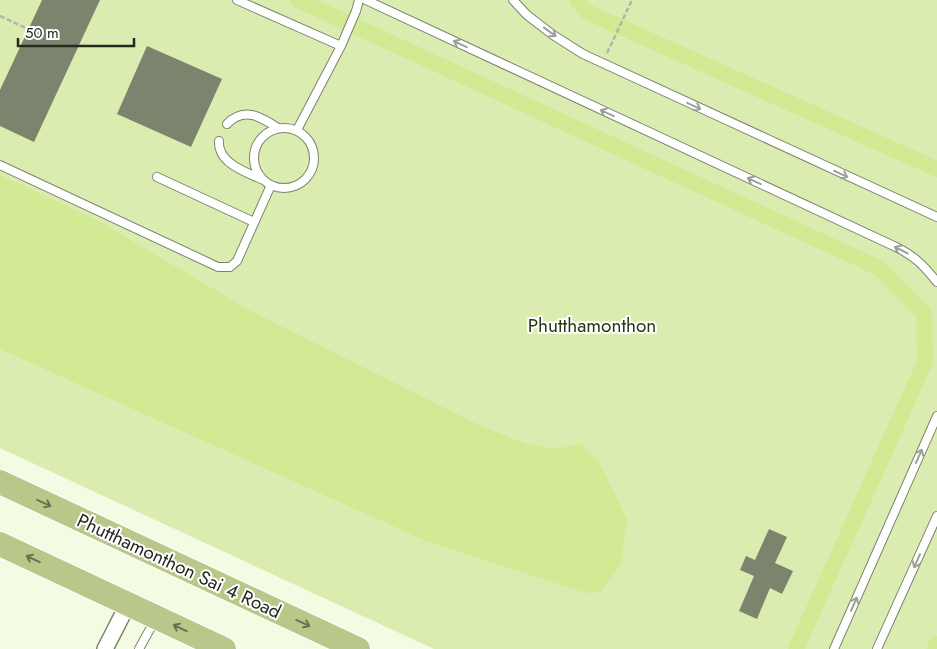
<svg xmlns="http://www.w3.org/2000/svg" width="937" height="649" font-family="Jost,sans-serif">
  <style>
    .green { fill: #daecb0 }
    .water { fill: #d2ea94 }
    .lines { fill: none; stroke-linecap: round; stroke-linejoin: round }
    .canal { stroke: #d2ea94; stroke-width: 16 }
    .building { fill: #7d846e }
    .service-casing { stroke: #7c836d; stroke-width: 10 }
    .minor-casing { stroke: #7c836d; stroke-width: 18 }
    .primary-casing { stroke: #fff; stroke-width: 26 }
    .path { stroke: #b1b7a3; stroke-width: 2.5; stroke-dasharray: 5 2.5; stroke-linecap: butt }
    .service { stroke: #fff; stroke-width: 8 }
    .minor { stroke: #fff; stroke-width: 15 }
    .primary { stroke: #b9c88a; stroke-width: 24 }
    .oneway { stroke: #9d9f9a }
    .oneway2 { stroke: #68714f }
    .labels { text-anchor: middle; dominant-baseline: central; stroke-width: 4; stroke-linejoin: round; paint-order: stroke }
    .park-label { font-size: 19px; fill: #2c3511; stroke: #fff }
    .street-label { font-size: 19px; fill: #26291f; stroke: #fff }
  </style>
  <rect width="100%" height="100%" fill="#f3fbe2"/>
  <path class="green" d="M0,0H937V649H434L0,448Z"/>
  <path class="water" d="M0,175L99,221L249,310L481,426L527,444L558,449L580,443L599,462L627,519L621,564L601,592L586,593L426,541L0,349Z"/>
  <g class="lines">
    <path class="canal" d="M298,0L879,268L924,313L925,362L796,649
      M577,0L587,12L937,169
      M935,649L937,644"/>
  </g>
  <path class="building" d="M42,0H100L34,142L0,126V90Z
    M147,46L222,79L191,147L117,114Z
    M769,529L787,537L775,563L793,571L782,594L770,588L757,619L739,611L754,576L740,570L746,556L755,560Z"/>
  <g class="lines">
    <g class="service-casing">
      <path id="service" d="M237,0L341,46
        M366,0L896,247C916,257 923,265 937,282
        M513,0L527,15L553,35L583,54L937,217
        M227,124C244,106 261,117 278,128
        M254 158a30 30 0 1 1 60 0a30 30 0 1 1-60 0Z
        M297,130L341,46L356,11L359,0
        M219,141C219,144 219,147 220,149C224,165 248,173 261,179
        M0,165L218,267H230L237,261L271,185
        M157,177L254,222
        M139,649L155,620
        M834,649L937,416
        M877,649L937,516"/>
    </g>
    <g class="minor-casing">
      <path id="minor" d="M105,649L128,604"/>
    </g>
    <g class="primary-casing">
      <path id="primary" d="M0,482L358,649
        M0,544L224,649"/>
    </g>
    <path class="path" d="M0,16L28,29
      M607,53L632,0"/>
    <use href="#service" class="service"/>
    <use href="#minor" class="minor"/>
    <use href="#primary" class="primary"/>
  </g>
  <defs><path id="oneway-shaft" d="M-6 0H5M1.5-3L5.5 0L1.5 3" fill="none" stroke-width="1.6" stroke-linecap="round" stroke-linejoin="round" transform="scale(1.25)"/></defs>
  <g class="oneway">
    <use href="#oneway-shaft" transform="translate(550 32) rotate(36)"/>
    <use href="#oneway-shaft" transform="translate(460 44) rotate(-155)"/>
    <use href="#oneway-shaft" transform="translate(694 106) rotate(25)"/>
    <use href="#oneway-shaft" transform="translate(607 113) rotate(-155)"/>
    <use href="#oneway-shaft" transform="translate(841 174) rotate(25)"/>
    <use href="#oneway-shaft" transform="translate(754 181) rotate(-155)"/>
    <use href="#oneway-shaft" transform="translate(901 250) rotate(-153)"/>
    <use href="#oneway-shaft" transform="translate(919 456) rotate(-66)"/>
    <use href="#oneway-shaft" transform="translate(917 561) rotate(114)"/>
    <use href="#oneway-shaft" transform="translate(854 604) rotate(-66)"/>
  </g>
  <g class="oneway2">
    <use href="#oneway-shaft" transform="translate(44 503) rotate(25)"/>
    <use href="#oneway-shaft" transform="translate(33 559) rotate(-155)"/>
    <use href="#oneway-shaft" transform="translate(303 623) rotate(25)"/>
    <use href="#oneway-shaft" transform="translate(180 628) rotate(-155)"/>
  </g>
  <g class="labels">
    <g class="park-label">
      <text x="592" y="325">Phutthamonthon</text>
    </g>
    <g class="street-label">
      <text transform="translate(179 566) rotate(25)">Phutthamonthon Sai 4 Road</text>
    </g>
  </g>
  <path d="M18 38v8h116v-8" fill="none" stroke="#26291f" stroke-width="2.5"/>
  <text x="25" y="38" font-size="15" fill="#26291f" stroke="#ffffff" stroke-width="4" paint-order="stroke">50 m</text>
</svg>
